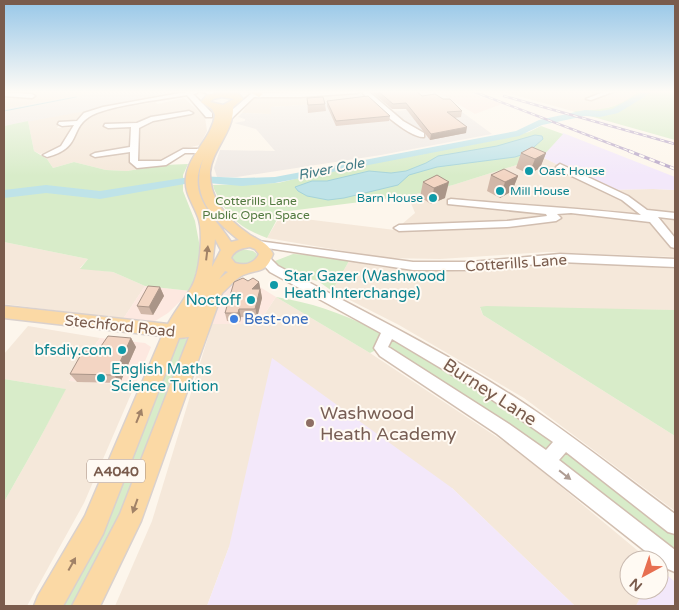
<svg xmlns="http://www.w3.org/2000/svg" width="679" height="610" font-family="'Varela Round',sans-serif">
  <style>
    .residential { fill: #f5e8da }
    .commercial { fill: #fde8e0 }
    .industrial { fill: #efe9e4 }
    .education { fill: #f3e8fa }
    .green { fill: #d8ecc9 }
    .water { fill: #bfe3e8; stroke: #a5d3da }
    .lines { fill: none; stroke-linecap: round; stroke-linejoin: round }
    .stream { stroke: #a5d3da; stroke-width: 1 }
    .river { fill: #bfe3e8; fill-rule: evenodd }
    .minor-casing { stroke: #d1beb0; stroke-width: 3 }
    .major-casing { stroke: #dad1cd; stroke-width: 3 }
    .minor { fill: #fff; fill-rule: evenodd }
    .major { fill: #fbd9a5; fill-rule: evenodd }
    .rail-far1-casing { stroke: #b9a8c9; stroke-width: 2.5 }
    .rail-casing { stroke: #b9a8c9; stroke-width: 3 }
    .rail-far1 { stroke: #fffaf3; stroke-width: 1; stroke-dasharray: 4.5; stroke-linecap: butt }
    .rail { stroke: #fffaf3; stroke-width: 2; stroke-dasharray: 5.5; stroke-linecap: butt }
    .wall { fill: #d1b7a8 }
    .shaded-wall { fill: #aa9588 }
    .building { fill: #f3d5c3; stroke: #aa9588 }
    .oneway { fill: #a18267 }
    .oneway2 { fill: #af9d94 }
    .culture-dot { fill: #0f9aa8; stroke: #fffaf3; stroke-width: 2 }
    .shop-dot { fill: #3f7fe0; stroke: #fffaf3; stroke-width: 2 }
    .education-dot { fill: #8d6e63; stroke: #fffaf3; stroke-width: 2 }
    .labels { text-anchor: middle; dominant-baseline: central; stroke-width: 4; stroke-linejoin: round; paint-order: stroke }
    .far-culture-label { font-size: 12px; fill: #0d838f; stroke: #fffaf3; text-anchor: start }
    .far-park-label { font-size: 12px; fill: #537a41; stroke: #fffaf3 }
    .far-water-label { font-size: 14px; font-style: italic; fill: #437c86; stroke: #fffaf3 }
    .shield { fill: #fffaf3; stroke: #a28b7f; stroke-width: 1 }
    .shield-label { font-size: 14px; font-weight: bold; fill: #7a5c4d }
    .street-label { font-size: 15px; fill: #7a5c4d; stroke: #fffaf3 }
    .culture-label { font-size: 15px; fill: #0d838f; stroke: #fffaf3; text-anchor: start }
    .shop-label { font-size: 15px; fill: #366cbe; stroke: #fffaf3; text-anchor: start }
    .near-street-label { font-size: 18px; fill: #7a5c4d; stroke: #fffaf3 }
    .near-education-label { font-size: 18px; fill: #785e54; stroke: #fffaf3; text-anchor: start }
  </style>
  <rect width="100%" height="100%" fill="#fdf6ec"/>
  <path class="residential" d="M4,91H104L4,109Z
    M500,91H606L614,93L618,92L616,91H639L624,103L599,110L572,111Z
    M355,93L360,101L271,107V114L242,113L253,96L304,97Z
    M184,98L205,117L207,131L200,145L182,149L165,160L164,165L127,171L106,170L74,162L53,168L47,159L70,147L84,120L98,112L155,102L158,104Z
    M94,108L75,120L61,122L57,128L71,127L62,147L40,154L34,151L28,121Z
    M542,157L609,190L653,189L675,190V257L547,252L440,259L385,258L267,238L280,216L395,230L415,213L408,196L453,185Z
    M4,242L88,259L80,268L113,272L145,286L123,319L4,304Z
    M349,261L381,267L466,272L570,263L618,264L675,269V310L480,308L483,315L675,436V511L524,398L399,325L332,291Z
    M276,297L370,353L518,451L649,560H629V590H644L636,606H575L452,488L229,547L207,606H115L152,521L212,324H258Z
    M28,326L100,338L69,381L135,385L84,503L27,606H4V502L39,440L65,389L4,379V354Z"/>
  <path class="commercial" d="M457,91H465L502,104L475,114L443,95Z
    M241,279L252,282L276,297L258,324H212L219,298L228,286Z
    M145,286L191,291L168,313L152,323L123,319Z
    M100,338L145,343L151,347L135,385L69,381Z"/>
  <path class="industrial" d="M104,91H177L146,98V100L4,126V109Z
    M355,93H362L398,124L404,123L393,112L450,103L492,134L381,155L237,177H217L214,168L220,150L275,151L256,129L234,123L245,121V119L238,117L242,113L271,114V107L360,101Z"/>
  <path class="education" d="M563,133L675,177V190L653,189L609,190L542,157Z
    M272,358L452,488L575,606H207L229,547Z
    M659,568L675,582V606H636L644,590H659Z"/>
  <path class="green" d="M639,91H675V140L572,111C601,110 616,110 639,91Z
    M28,121L34,151L47,159L53,168L74,162L106,170L127,171L164,165L188,164L183,175V191L195,221L201,253L191,291L145,286L113,272L80,269L88,259L4,242V126Z
    M541,126L563,134L542,157L453,185L408,196L281,212L267,238C238,227 227,216 214,189L213,185L278,183L345,167L507,137L529,132Z
    M242,249L253,251L257,254L254,262L249,265H237L231,259L232,255Z
    M293,254L315,255L349,261L332,291L318,281L298,276L275,264V261Z
    M276,297C343,307 402,342 458,378C534,426 604,481 675,536V555L529,440L395,355L386,345L370,353Z
    M486,306L675,310V436L483,315L480,307Z
    M176,338L187,339L124,519L80,606L58,605Z
    M4,379L66,389L39,440L4,502Z"/>
  <path class="water" d="M535,135L542,136L543,139L527,153L515,157L437,167L409,175L398,185L344,198L328,200L307,196L298,191L295,187L312,181H327L369,171L391,173L406,171L426,163L438,156L497,146Z"/>
  <g class="lines">
    <path class="stream" d="M4,111L76,97"/>
    <path class="river" d="M644,91H654L618,113L600,117L585,116L542,125L519,136L275,183L242,186L196,182L100,199L46,193L4,198V190L46,185L100,191L196,176L242,178L275,177L516,131L539,120L585,110L600,111L612,109Z"/>
    <g class="minor-casing">
      <path id="minor" d="M191,91H197V93L193,94L212,113V117H206L187,95C165,99 105,106 89,117C69,130 82,148 47,157L43,155L61,146L74,125L62,126L58,124L59,122L77,121L84,113L103,107Z
        M200,91H210L220,95L217,97Z
        M331,91H360L357,93L300,97H254L232,118L225,116L252,93Z
        M361,91H368L403,121L424,133V137C408,138 371,103 361,91Z
        M606,91H615L591,100L586,99Z
        M4,92L32,94L35,96L32,98L4,96Z
        M189,111L193,113L191,114L153,121L139,128L138,161H161L183,149H206V153H185L166,165L137,168L130,162V152L95,157L91,155L95,153L130,147L131,127L108,128L104,126L105,124L137,123L151,117Z
        M560,164L628,196L647,210L675,213V219L658,217L675,238V248L671,247L650,222L571,213L557,214L561,218L556,221L507,227L399,231L394,228L399,225L507,221L547,216L546,214L448,204V200L451,199C514,205 577,208 641,215L622,200L557,169L556,167Z
        M258,241L413,262H471L560,254L675,259V267L560,262L471,270H413L254,246L253,244Z
        M265,256L269,257L278,266C358,309 440,349 516,398C571,434 622,475 675,514V534L668,532L566,452L559,460L675,550V572L668,569L497,434L380,356L374,348L381,333L270,272L259,260ZM392,339L481,392L553,442L546,450L509,424L390,348L388,347Z"/>
    </g>
    <g class="major-casing">
      <path id="major" d="M222,91L238,93L243,99L233,107C234,132 212,149 210,172C209,200 228,220 250,235C260,241 268,243 273,254C265,275 259,268 243,275C236,278 228,288 222,293L141,521L100,606H72L120,514L189,337L179,338L103,534L63,606H34L38,596L85,516L162,336L4,318V306L168,324C175,311 184,300 191,288C200,274 204,232 198,217C193,203 184,193 186,177C189,154 212,138 215,115L212,109L201,102L207,95ZM222,97L234,99L223,105L210,102L213,99ZM203,159C190,195 212,219 239,240L231,242C213,214 186,196 203,159ZM215,239L221,250L212,267ZM250,247L255,249L259,254C254,264 245,266 235,263L231,258C234,250 242,248 250,247ZM225,271L228,272L219,279Z
        M247,91H258L263,94L259,97Z"/>
    </g>
    <use href="#minor" class="minor"/>
    <use href="#major" class="major"/>
    <g class="rail-far1-casing">
      <path id="rail-far1" d="M472,91L632,152
        M504,96L675,144"/>
    </g>
    <g class="rail-casing">
      <path id="rail" d="M629,151L675,169"/>
    </g>
    <use href="#rail-far1" class="rail-far1"/>
    <use href="#rail" class="rail"/>
  </g>
  <path class="wall" d="M373,91H416L422,96L462,111L461,117L454,118L466,133L430,140L406,109H392L373,93Z
    M307,98L325,104L326,111L308,113Z
    M327,101L390,116L389,121L336,126L327,106Z
    M521,153H546L540,168L529,174L516,168Z
    M437,175L445,198L431,204L420,197L423,182Z
    M491,175L518,176L512,191L500,198L487,191Z
    M248,281L259,282L262,298L257,318L241,317L240,322L227,321L225,313Z
    M160,287L164,296L153,315L141,314L137,306Z
    M131,338L136,347L120,383L77,382L70,374L97,352Z"/>
  <path class="shaded-wall" d="M467,127L466,133L430,140L431,134Z
    M546,153L540,168L529,174L535,159Z
    M518,176L512,191L500,198L505,182Z
    M449,182L445,198L431,204L434,188Z
    M259,282L262,298L257,318L252,289Z
    M160,287L164,296L153,315L149,307Z
    M239,309L241,317L240,322L238,313Z
    M131,338L136,347L120,383L114,375Z"/>
  <path class="building" d="M378,91H416L422,96L435,94L443,99H450L462,111L447,112L467,127L431,134L406,103L393,104Z
    M368,96L390,116L336,121L327,101Z
    M323,97L325,104L308,105L307,98Z
    M532,147L546,153L535,159L521,153Z
    M504,169L518,176L505,182L491,175Z
    M437,175L449,182L434,188L423,182Z
    M243,278L248,281L253,278L259,282L252,289H260L255,309H239L238,313H225L234,282Z
    M148,286L160,287L149,307L137,306Z
    M108,336L131,338L114,375L70,374L83,351L97,352Z"/>
  <defs><path id="oneway-solid" d="M-6-.8H1V-3.2L6.5 0L1 3.2V.8H-6Z" transform="scale(1.25)"/></defs>
  <g class="oneway">
    <use href="#oneway-solid" transform="translate(207 253) rotate(-83)"/>
    <use href="#oneway-solid" transform="translate(139 416) rotate(-68)"/>
    <use href="#oneway-solid" transform="translate(135 506) rotate(110)"/>
    <use href="#oneway-solid" transform="translate(72 564) rotate(-61)"/>
  </g>
  <use class="oneway2" href="#oneway-solid" transform="translate(565 475) rotate(38)"/>
  <linearGradient id="sky" x2="0" y2="1"><stop stop-color="#97c7e8"/><stop offset="0.52" stop-color="#fefbf6"/><stop offset="1" stop-color="#fefbf6" stop-opacity="0"/></linearGradient>
  <rect width="679" height="176" fill="url(#sky)"/>
  <g class="culture-dot">
    <circle cx="529" cy="171" r="5"/>
    <circle cx="500" cy="191" r="5"/>
    <circle cx="433" cy="198" r="5"/>
    <circle cx="274" cy="285" r="5"/>
    <circle cx="251" cy="300" r="5"/>
    <circle cx="122" cy="350" r="5"/>
    <circle cx="101" cy="378" r="5"/>
  </g>
  <circle class="shop-dot" cx="234" cy="319" r="5"/>
  <circle class="education-dot" cx="310" cy="423" r="5"/>
  <g class="labels">
    <g class="far-culture-label">
      <text x="539" y="171">Oast House</text>
      <text x="510" y="191">Mill House</text>
      <text x="423" y="198" text-anchor="end">Barn House</text>
    </g>
    <g class="far-park-label">
      <text x="256" y="201">Cotterills Lane<tspan x="256" dy="14">Public Open Space</tspan></text>
    </g>
    <g class="far-water-label">
      <text transform="translate(331 169) rotate(-11)">River Cole</text>
    </g>
    <rect class="shield" x="87" y="459.5" width="58" height="23" rx="4"/>
    <g class="shield-label">
      <text x="116" y="471">A4040</text>
    </g>
    <g class="street-label">
      <text transform="translate(516 263) rotate(-4)">Cotterills Lane</text>
      <text transform="translate(120 326) rotate(6)">Stechford Road</text>
    </g>
    <g class="culture-label">
      <text x="284" y="276">Star Gazer (Washwood<tspan x="284" dy="17">Heath Interchange)</tspan></text>
      <text x="241" y="300" text-anchor="end">Noctoff</text>
      <text x="112" y="350" text-anchor="end">bfsdiy.com</text>
      <text x="111" y="369">English Maths<tspan x="111" dy="17">Science Tuition</tspan></text>
    </g>
    <g class="shop-label">
      <text x="244" y="319">Best-one</text>
    </g>
    <g class="near-street-label">
      <text transform="translate(490 392) rotate(33)">Burney Lane</text>
    </g>
    <g class="near-education-label">
      <text x="320" y="413">Washwood<tspan x="320" dy="21">Heath Academy</tspan></text>
    </g>
  </g>
  <rect width="679" height="610" fill="none" stroke="#7a5c4d" stroke-width="10"/>
  <g transform="translate(644 575) rotate(220)"><circle r="24" fill="#fffaf3" stroke="#cabbb1"/>
  <path d="M0-4L9 19L0 12L-9 19Z" fill="#e76f51"/>
  <text y="-8" font-size="14" font-weight="bold" text-anchor="middle" fill="#7a5c4d">N</text>
  </g>
</svg>
